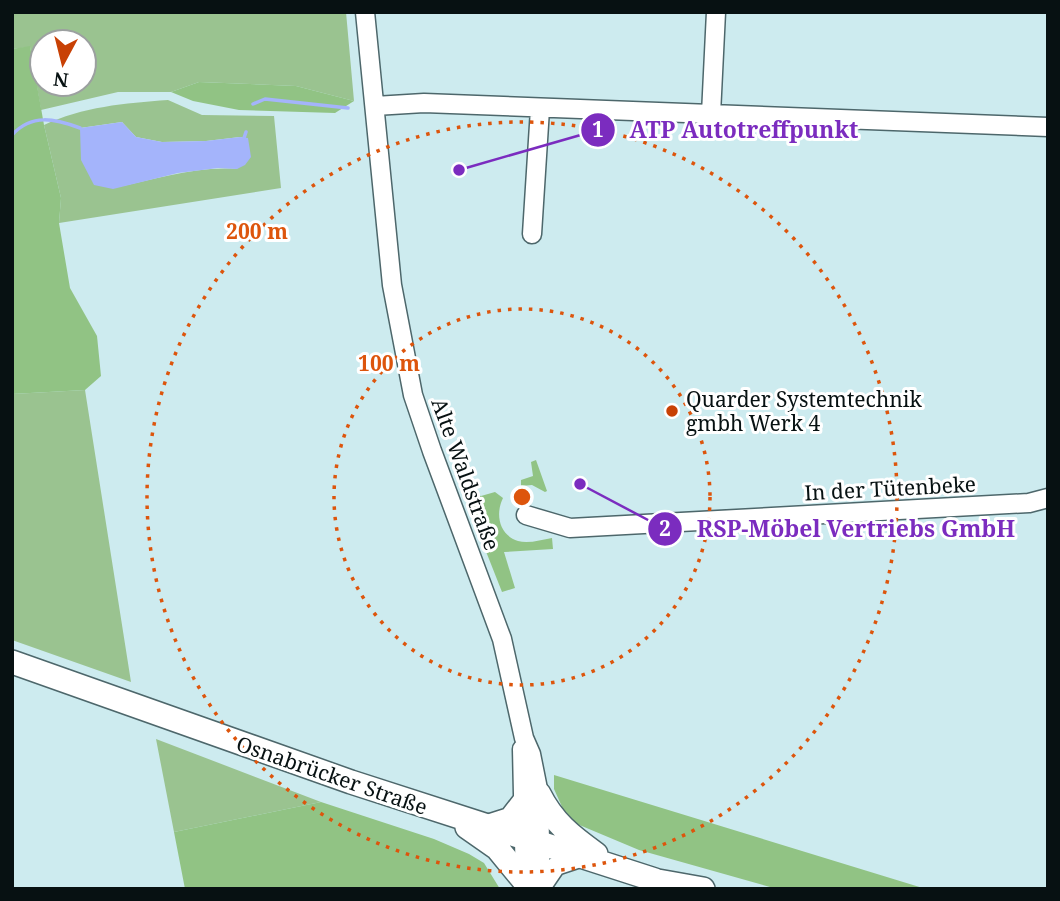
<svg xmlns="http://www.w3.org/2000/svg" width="1060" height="901" viewBox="0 0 1060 901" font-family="'Noto Serif',serif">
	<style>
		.green { fill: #9ac390; fill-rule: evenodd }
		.forest { fill: #91c384 }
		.water { fill: #a4b4fb }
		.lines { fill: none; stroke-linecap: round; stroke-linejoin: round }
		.stream { stroke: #a4b4fb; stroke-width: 3.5 }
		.minor-casing { stroke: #4d676b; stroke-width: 21 }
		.major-casing { stroke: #4d676b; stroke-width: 26 }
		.minor { stroke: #fff; stroke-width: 18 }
		.major { stroke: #fff; stroke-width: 23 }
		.ring { fill: none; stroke: #dd550c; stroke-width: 3.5; stroke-dasharray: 3.5 7 }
		.poi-dot { fill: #c84105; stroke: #fff; stroke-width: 2.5 }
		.labels { text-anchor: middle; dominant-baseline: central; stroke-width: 6; stroke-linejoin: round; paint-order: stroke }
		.poi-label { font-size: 21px; fill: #071112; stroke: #fff; text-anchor: start }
		.street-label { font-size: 21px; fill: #071112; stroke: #fff }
		.centre { fill: #dd550c; stroke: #fff; stroke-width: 3.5 }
		.ring-label { font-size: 21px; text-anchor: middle; font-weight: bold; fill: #dd550c; stroke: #fff; stroke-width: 6; stroke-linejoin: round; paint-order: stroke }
		.leader { fill: none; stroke: #7b2cbf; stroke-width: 2.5 }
		.callout-dot { fill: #7b2cbf; stroke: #fff; stroke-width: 2.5 }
		.mark-label { font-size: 21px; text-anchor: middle; font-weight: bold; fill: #fff }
		.callout-label { font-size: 23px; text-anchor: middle; font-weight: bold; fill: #7b2cbf; stroke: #fff; stroke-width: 6; stroke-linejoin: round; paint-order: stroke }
	</style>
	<rect width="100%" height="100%" fill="#cdebef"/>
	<!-- green -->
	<path class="green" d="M 12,12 L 346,12 L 354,101 L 296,86 L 199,82 L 171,92 L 118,92 L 41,110 L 30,47 L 12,49 ZM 42,42 L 84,42 L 84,84 L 42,84 Z
		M 168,100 L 202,115 L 274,116 L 281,188 L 59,223 L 61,198 L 44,125 C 82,107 125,103 168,100 ZM 122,122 L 136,137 L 162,142 L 206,141 L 240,137 L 248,139 L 237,169 C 194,166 155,180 113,188 L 80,128 Z
		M 85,390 L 131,682 L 12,640 L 12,394 Z
		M 156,739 L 321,802 L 174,832 Z"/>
	<!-- forest -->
	<path class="forest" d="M 30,46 L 44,125 L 61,198 L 59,223 L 70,288 L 97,336 L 101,376 L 85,390 L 12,394 L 12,49 Z
		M 199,82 L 296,86 L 354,101 L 335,113 L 239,110 L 193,101 L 171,92 Z
		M 536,460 L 547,491 L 545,492 L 532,485 L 521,486 L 521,480 L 533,476 L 531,462 Z
		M 472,479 L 477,495 L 481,496 L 495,492 L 503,498 C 495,514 499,535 518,541 C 528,544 541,540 552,538 L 553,549 L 504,552 L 515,588 L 502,592 L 459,483 Z
		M 554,775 L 926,889 L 777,889 L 639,850 L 577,824 L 563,809 L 554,789 Z
		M 321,802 L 434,839 L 469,854 L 484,863 L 500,889 L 185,889 L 174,832 Z"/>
	<!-- water -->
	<path class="water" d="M 122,122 L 136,137 L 162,142 L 206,141 L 240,137 L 248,138 L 251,157 L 245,165 L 237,169 L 218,168 L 178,173 L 113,189 L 94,185 L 81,160 L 80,128 Z"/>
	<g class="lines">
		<!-- stream -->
		<path class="stream" d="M 253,104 L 265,99 L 348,108
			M 12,135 C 32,113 55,119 80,128
			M 244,138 L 246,132"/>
		<!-- minor casing -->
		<g class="minor-casing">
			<path id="minor" d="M 365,12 L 392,285 L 413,395 L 432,451 L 502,639 L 524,738 L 531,754 L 539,794 L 541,889
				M 375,106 L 424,103 L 1048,127
				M 711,114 L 716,12
				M 532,234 L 540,109
				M 526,515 L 570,528 L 1029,503 L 1048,498
				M 522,749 L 525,885
				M 484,825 L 509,817 L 523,799
				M 541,888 L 556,866 L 583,857"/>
		</g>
		<!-- major casing -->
		<g class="major-casing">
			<path id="major" d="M 12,662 L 351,782 L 655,880 L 671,889
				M 539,794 C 553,822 571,836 596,854
				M 467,827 L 497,848 L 525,882
				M 658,881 L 703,889"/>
		</g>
		<!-- minor -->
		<use href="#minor" class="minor"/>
		<!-- major -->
		<use href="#major" class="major"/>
	</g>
	<!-- distance rings -->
	<g class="ring">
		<circle cx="522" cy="497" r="188"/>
		<circle cx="522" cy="497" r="375"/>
	</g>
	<!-- markers -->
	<circle class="poi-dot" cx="672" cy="411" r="7"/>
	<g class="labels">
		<!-- poi labels -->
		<g class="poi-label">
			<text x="686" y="399">Quarder Systemtechnik<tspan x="686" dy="24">gmbh Werk 4</tspan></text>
		</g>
		<!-- street labels -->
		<g class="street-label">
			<text transform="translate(466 474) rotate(70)">Alte Waldstraße</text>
			<text transform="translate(890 488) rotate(-3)">In der Tütenbeke</text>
			<text transform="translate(332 775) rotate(19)">Osnabrücker Straße</text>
		</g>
	</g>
	<circle cx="522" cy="497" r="10" class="centre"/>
	<g class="ring-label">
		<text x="257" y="239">200 m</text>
		<text x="389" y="371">100 m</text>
	</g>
	<!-- callouts -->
	<path class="leader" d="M459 170L598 130M580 484L665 529"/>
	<g class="callout-dot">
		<circle cx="459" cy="170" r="7"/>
		<circle cx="580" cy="484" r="7"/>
		<circle cx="598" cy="130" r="18"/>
		<circle cx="665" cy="529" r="18"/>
	</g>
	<g class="mark-label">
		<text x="598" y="137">1</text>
		<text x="665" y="536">2</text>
	</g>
	<g class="callout-label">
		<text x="744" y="138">ATP Autotreffpunkt</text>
		<text x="856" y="537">RSP-Möbel Vertriebs GmbH</text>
	</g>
	<!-- border -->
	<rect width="1060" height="901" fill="none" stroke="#071112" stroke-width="28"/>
	<!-- north arrow -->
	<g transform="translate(63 63) rotate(187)"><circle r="33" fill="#ffffff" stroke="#9ca0a0" stroke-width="2"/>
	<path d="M0-5L12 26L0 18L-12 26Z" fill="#c84105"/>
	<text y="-10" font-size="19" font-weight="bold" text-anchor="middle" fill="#071112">N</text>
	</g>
</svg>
